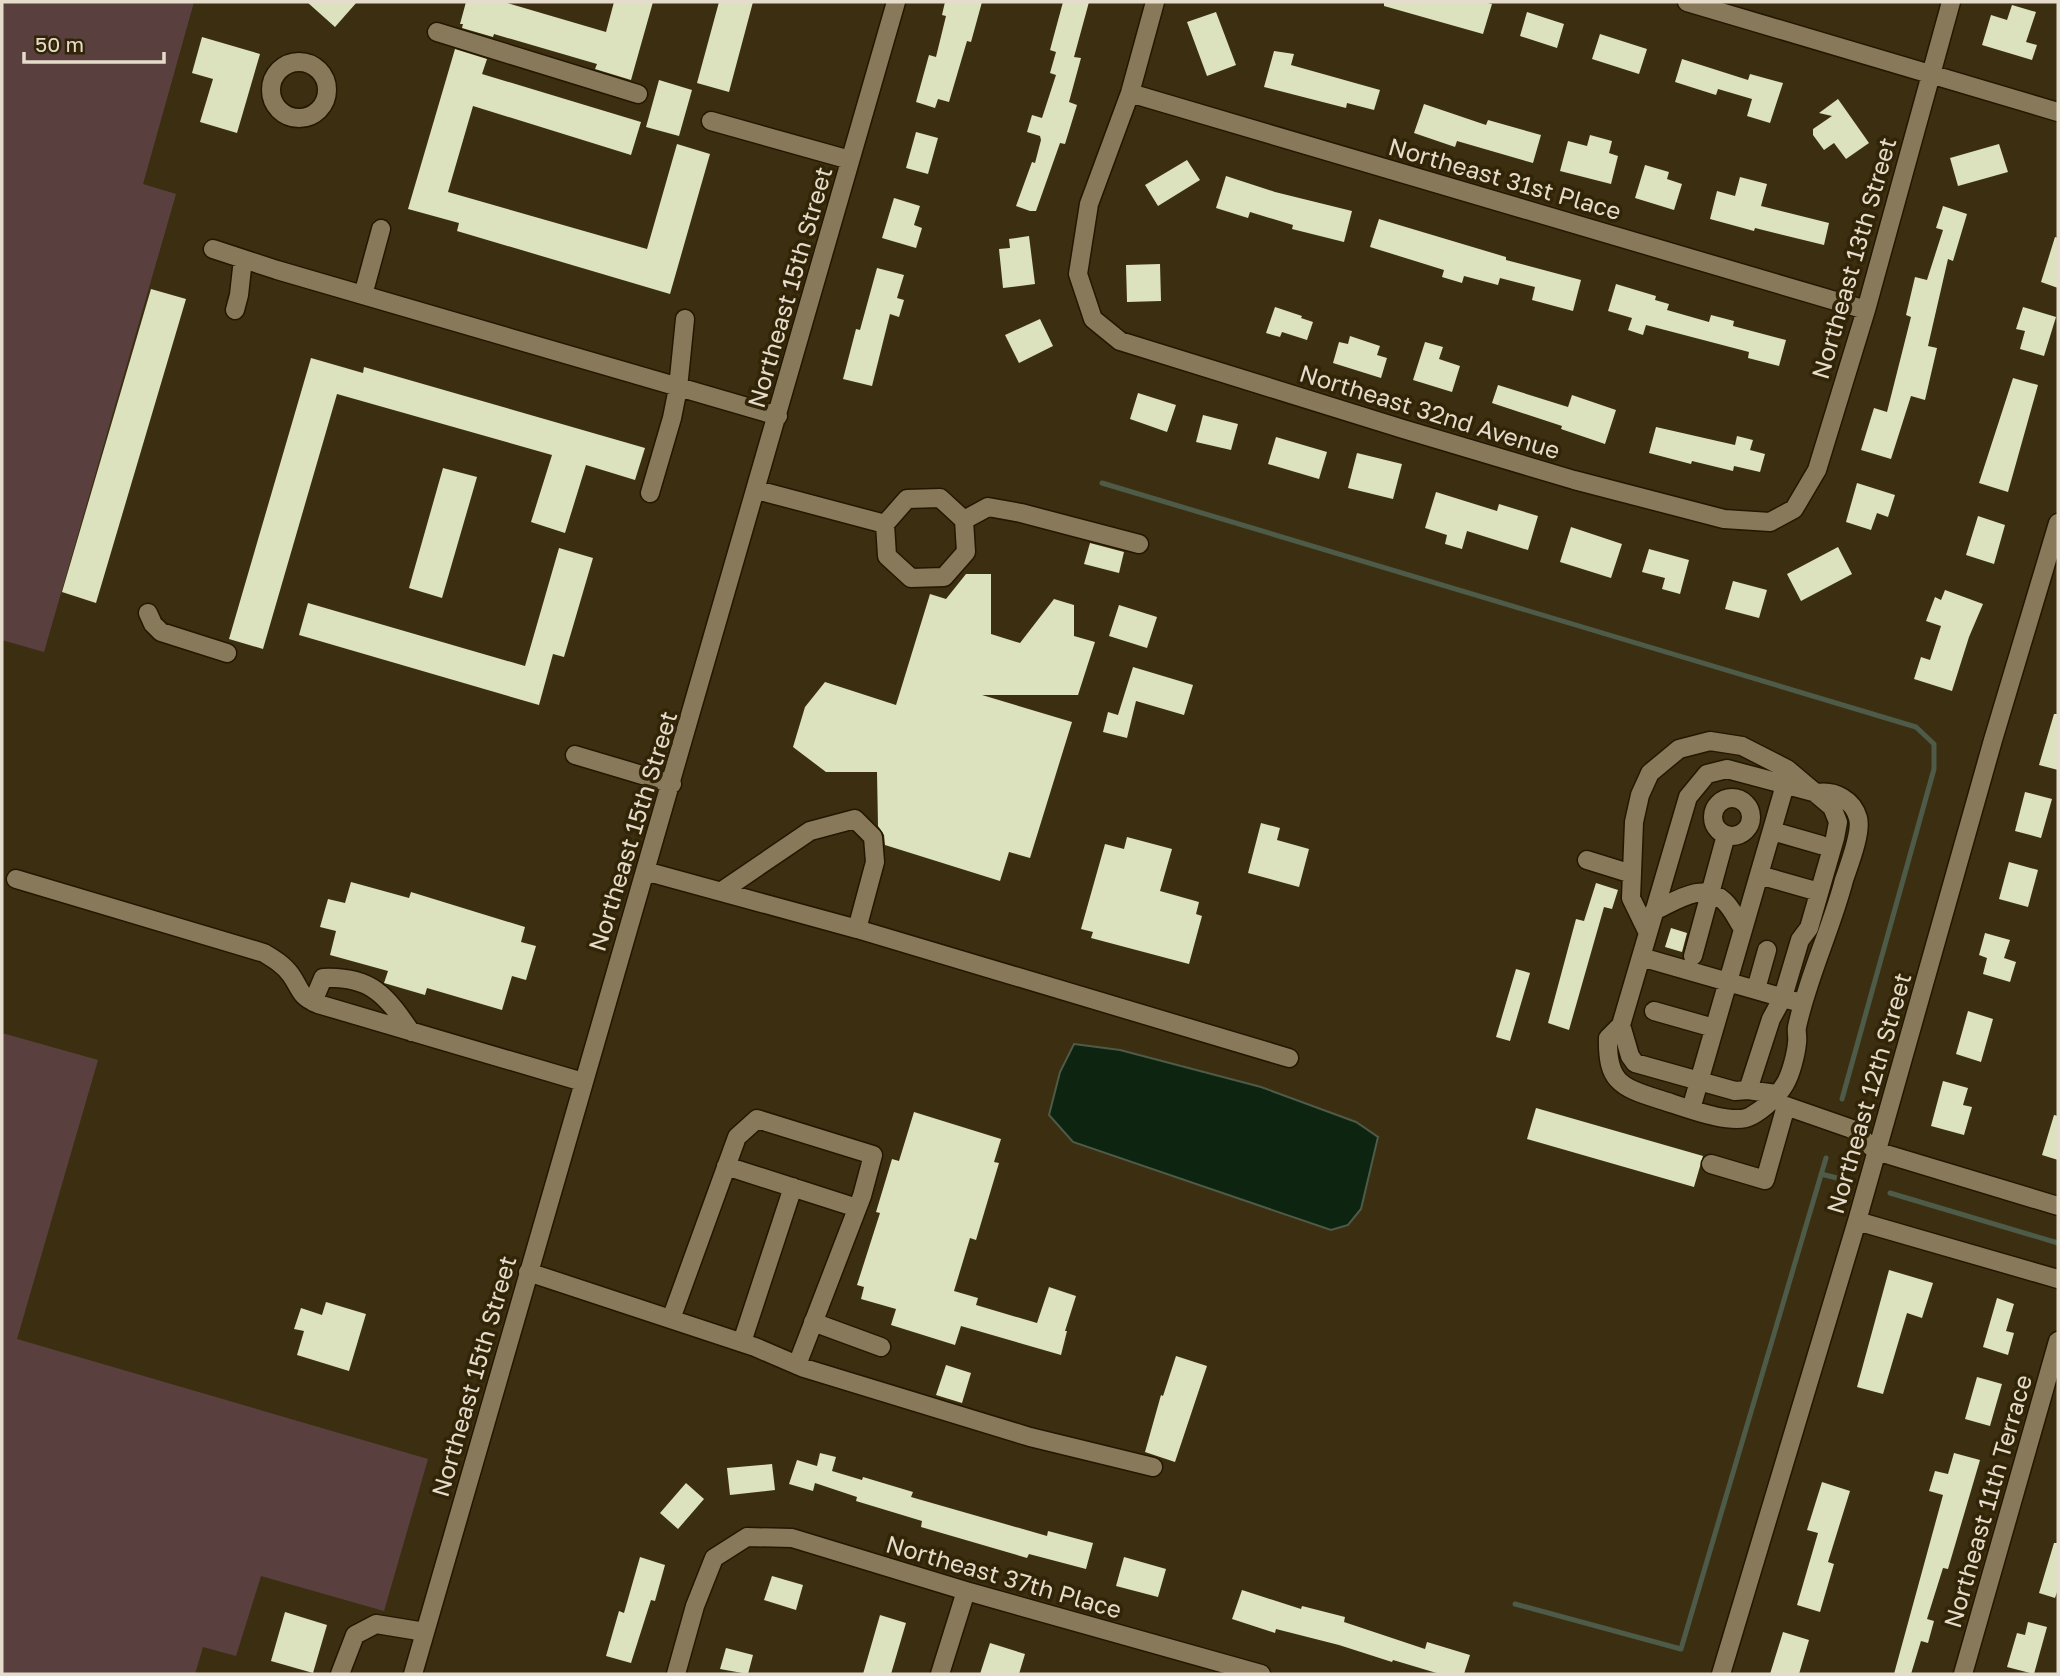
<svg xmlns="http://www.w3.org/2000/svg" width="2060" height="1676" viewBox="0 0 2060 1676" font-family="'Golos Text',sans-serif">
	<style>
		.green { fill: #59403e }
		.water { fill: #0c2410; stroke: #4d5b48; stroke-width: 2 }
		.lines { fill: none; stroke-linecap: round; stroke-linejoin: round }
		.stream { stroke: #4d5b48; stroke-width: 5 }
		.building { fill: #dce2be }
		.minor-casing { stroke: #231700; stroke-width: 21 }
		.minor { stroke: #88795a; stroke-width: 18 }
		.labels { text-anchor: middle; dominant-baseline: central; stroke-width: 7; stroke-linejoin: round; paint-order: stroke }
		.street-label { font-size: 24px; fill: #e5dccc; stroke: #322507 }
	</style>
	<rect width="100%" height="100%" fill="#3c2f11"/>
	<!-- green -->
	<path class="green" d="M 2,2 L 194,2 L 143,184 L 176,194 L 44,652 L 2,640 Z
		M 2,1033 L 98,1060 L 17,1339 L 428,1459 L 384,1611 L 261,1576 L 236,1656 L 203,1647 L 195,1674 L 2,1674 Z"/>
	<!-- water -->
	<path class="water" d="M 1074,1044 L 1120,1050 L 1261,1087 L 1356,1122 L 1378,1137 L 1361,1209 L 1348,1225 L 1331,1230 L 1073,1142 L 1049,1115 L 1060,1072 Z"/>
	<g class="lines">
		<!-- stream -->
		<path class="stream" d="M 1102,483 L 1916,727 L 1934,744 L 1934,769 L 1842,1099
			M 1821,1174 L 1837,1178
			M 1890,1193 L 2058,1243
			M 1515,1604 L 1681,1649 L 1826,1158"/>
	</g>
	<!-- building -->
	<path class="building" d="M 307,2 L 357,2 L 335,27 Z
		M 466,2 L 504,2 L 606,32 L 614,2 L 653,2 L 631,80 L 595,69 L 597,64 L 494,34 L 493,37 L 462,28 L 463,24 L 460,24 Z
		M 719,2 L 753,2 L 729,92 L 697,83 Z
		M 945,2 L 982,2 L 971,42 L 967,41 L 949,102 L 938,99 L 935,108 L 916,102 L 929,55 L 936,57 L 946,16 L 942,15 Z
		M 1063,2 L 1089,2 L 1074,57 L 1081,58 L 1069,102 L 1077,105 L 1065,144 L 1060,143 L 1036,211 L 1030,211 L 1016,206 L 1032,162 L 1035,163 L 1041,140 L 1040,136 L 1027,132 L 1032,115 L 1042,118 L 1056,75 L 1050,73 L 1056,52 L 1050,50 Z
		M 1384,2 L 1484,2 L 1492,4 L 1483,34 L 1384,6 Z
		M 2012,5 L 2036,12 L 2026,42 L 2037,45 L 2032,60 L 1982,45 L 1991,15 L 2007,20 Z
		M 1216,12 L 1236,65 L 1207,76 L 1187,22 Z
		M 1527,12 L 1564,24 L 1557,48 L 1520,36 Z
		M 1600,34 L 1647,49 L 1639,74 L 1592,59 Z
		M 202,37 L 260,54 L 237,133 L 200,122 L 213,79 L 192,73 Z
		M 455,49 L 487,59 L 482,74 L 641,122 L 631,155 L 473,106 L 448,192 L 647,249 L 677,144 L 710,154 L 670,294 L 457,231 L 459,223 L 408,209 Z
		M 1274,51 L 1294,54 L 1291,65 L 1380,90 L 1374,110 L 1347,103 L 1346,108 L 1264,87 Z
		M 1682,59 L 1748,80 L 1750,74 L 1783,83 L 1770,123 L 1747,116 L 1752,99 L 1718,89 L 1716,95 L 1675,82 Z
		M 659,80 L 692,90 L 679,136 L 646,127 Z
		M 1838,99 L 1869,143 L 1846,159 L 1834,143 L 1824,150 L 1813,135 L 1813,129 L 1832,116 L 1819,113 Z
		M 1424,104 L 1486,125 L 1488,120 L 1541,135 L 1533,163 L 1457,141 L 1455,147 L 1414,133 Z
		M 916,132 L 938,138 L 928,174 L 906,168 Z
		M 1590,135 L 1612,141 L 1609,153 L 1618,156 L 1611,184 L 1560,171 L 1568,141 L 1587,146 Z
		M 1999,144 L 2008,172 L 1958,186 L 1950,158 Z
		M 1187,160 L 1200,180 L 1158,206 L 1145,185 Z
		M 1645,165 L 1669,172 L 1667,179 L 1682,184 L 1674,210 L 1635,198 Z
		M 1226,176 L 1275,192 L 1352,211 L 1344,242 L 1292,229 L 1293,225 L 1250,212 L 1248,218 L 1216,208 Z
		M 1740,177 L 1767,184 L 1761,206 L 1829,223 L 1824,245 L 1755,228 L 1754,231 L 1710,219 L 1717,191 L 1735,196 Z
		M 894,198 L 920,206 L 914,225 L 922,228 L 916,248 L 882,238 Z
		M 1943,206 L 1967,214 L 1953,261 L 1948,259 L 1928,346 L 1937,348 L 1925,400 L 1911,396 L 1891,459 L 1861,450 L 1874,408 L 1887,412 L 1911,317 L 1906,315 L 1915,277 L 1927,280 L 1943,230 L 1936,228 Z
		M 1379,219 L 1506,257 L 1506,260 L 1581,280 L 1573,311 L 1532,300 L 1535,287 L 1500,278 L 1498,285 L 1464,276 L 1462,283 L 1442,277 L 1444,270 L 1370,247 Z
		M 1029,236 L 1035,284 L 1003,288 L 999,249 L 1010,248 L 1009,239 Z
		M 2055,237 L 2058,238 L 2058,288 L 2041,282 Z
		M 1160,264 L 1161,301 L 1127,302 L 1126,265 Z
		M 877,268 L 904,275 L 897,298 L 904,300 L 899,317 L 890,314 L 872,386 L 843,379 L 856,329 L 860,330 Z
		M 1616,284 L 1656,296 L 1655,300 L 1669,304 L 1667,310 L 1709,322 L 1711,315 L 1734,321 L 1733,326 L 1786,340 L 1779,366 L 1748,358 L 1749,352 L 1646,325 L 1643,335 L 1628,330 L 1632,318 L 1608,311 Z
		M 151,289 L 186,299 L 96,603 L 62,592 Z
		M 1275,307 L 1302,316 L 1301,318 L 1313,322 L 1307,340 L 1282,332 L 1280,337 L 1266,333 Z
		M 2023,307 L 2056,317 L 2044,356 L 2020,349 L 2025,331 L 2016,329 Z
		M 1040,319 L 1053,346 L 1019,363 L 1005,335 Z
		M 1350,336 L 1380,346 L 1377,355 L 1387,358 L 1381,378 L 1333,363 L 1339,342 L 1348,344 Z
		M 1425,342 L 1443,347 L 1439,359 L 1460,366 L 1452,392 L 1413,380 Z
		M 311,358 L 363,373 L 364,367 L 645,448 L 635,480 L 586,465 L 565,533 L 531,522 L 552,455 L 337,394 L 263,649 L 229,639 Z
		M 2013,378 L 2038,385 L 2008,492 L 1979,483 Z
		M 1498,385 L 1568,407 L 1572,395 L 1616,410 L 1605,444 L 1561,429 L 1562,426 L 1492,403 Z
		M 1138,393 L 1176,405 L 1167,432 L 1130,419 Z
		M 1203,415 L 1238,424 L 1231,450 L 1196,442 Z
		M 1656,427 L 1735,445 L 1737,436 L 1753,440 L 1750,450 L 1765,454 L 1760,472 L 1734,466 L 1733,471 L 1692,461 L 1691,464 L 1649,453 Z
		M 1276,437 L 1327,452 L 1319,479 L 1268,464 Z
		M 1357,453 L 1402,464 L 1393,499 L 1348,488 Z
		M 443,468 L 477,477 L 442,598 L 409,588 Z
		M 1857,483 L 1895,495 L 1888,517 L 1877,513 L 1871,530 L 1846,522 Z
		M 1436,492 L 1497,511 L 1499,504 L 1538,516 L 1528,550 L 1467,531 L 1462,549 L 1445,544 L 1447,535 L 1425,528 Z
		M 1978,516 L 2005,525 L 1994,564 L 1966,555 Z
		M 1571,527 L 1622,544 L 1611,578 L 1560,562 Z
		M 1090,543 L 1124,552 L 1119,573 L 1084,564 Z
		M 1838,547 L 1852,574 L 1801,601 L 1787,574 Z
		M 559,548 L 593,558 L 564,657 L 553,654 L 539,705 L 299,635 L 308,603 L 525,666 Z
		M 1649,549 L 1689,560 L 1680,594 L 1662,589 L 1665,578 L 1642,572 Z
		M 966,574 L 991,574 L 991,634 L 1020,643 L 1054,599 L 1074,605 L 1074,636 L 1095,642 L 1078,695 L 982,695 L 1072,722 L 1030,858 L 1009,852 L 1000,881 L 885,845 L 884,835 L 878,826 L 877,772 L 826,772 L 793,747 L 805,707 L 825,682 L 896,705 L 930,594 L 946,599 Z
		M 1733,581 L 1767,590 L 1759,618 L 1725,609 Z
		M 1945,590 L 1983,604 L 1969,637 L 1952,691 L 1914,679 L 1921,657 L 1930,660 L 1941,626 L 1926,621 L 1935,597 L 1941,600 Z
		M 1119,605 L 1157,617 L 1147,648 L 1109,636 Z
		M 1133,667 L 1193,685 L 1184,715 L 1136,701 L 1127,738 L 1103,732 L 1108,712 L 1118,715 Z
		M 2054,714 L 2058,714 L 2058,770 L 2039,765 Z
		M 2025,792 L 2052,799 L 2041,838 L 2015,831 Z
		M 1261,823 L 1280,828 L 1277,840 L 1309,849 L 1299,887 L 1248,873 Z
		M 1127,837 L 1172,849 L 1160,891 L 1199,902 L 1196,914 L 1202,916 L 1189,964 L 1091,938 L 1093,932 L 1081,929 L 1105,844 L 1124,849 Z
		M 2009,862 L 2038,870 L 2028,907 L 1999,899 Z
		M 351,882 L 409,898 L 411,892 L 525,927 L 521,942 L 536,946 L 526,980 L 512,976 L 502,1010 L 427,988 L 425,995 L 384,983 L 388,971 L 330,955 L 336,931 L 320,927 L 328,899 L 345,903 Z
		M 1596,883 L 1618,890 L 1612,909 L 1604,907 L 1569,1030 L 1548,1023 L 1576,919 L 1584,921 Z
		M 1671,928 L 1687,933 L 1682,952 L 1665,947 Z
		M 1985,933 L 2010,940 L 2004,958 L 2016,962 L 2010,982 L 1983,974 L 1987,958 L 1979,955 Z
		M 1516,969 L 1530,973 L 1510,1041 L 1496,1037 Z
		M 1968,1011 L 1993,1019 L 1981,1062 L 1956,1054 Z
		M 1943,1081 L 1968,1088 L 1963,1105 L 1972,1107 L 1964,1135 L 1931,1126 Z
		M 1536,1108 L 1703,1156 L 1694,1187 L 1527,1139 Z
		M 914,1112 L 1001,1139 L 994,1162 L 999,1163 L 976,1240 L 970,1238 L 954,1291 L 978,1298 L 976,1305 L 1037,1323 L 1049,1287 L 1076,1296 L 1065,1331 L 1067,1331 L 1061,1355 L 961,1326 L 955,1345 L 891,1325 L 896,1309 L 861,1299 L 864,1287 L 857,1285 L 880,1213 L 876,1212 L 892,1159 L 899,1161 Z
		M 2054,1115 L 2058,1116 L 2058,1160 L 2042,1155 Z
		M 1889,1270 L 1933,1283 L 1922,1318 L 1907,1313 L 1883,1394 L 1857,1387 Z
		M 1997,1298 L 2014,1304 L 2006,1331 L 2014,1333 L 2008,1355 L 1983,1347 Z
		M 326,1302 L 366,1314 L 349,1371 L 297,1355 L 304,1331 L 294,1329 L 301,1308 L 322,1315 Z
		M 1176,1356 L 1207,1366 L 1175,1462 L 1145,1452 L 1161,1395 L 1163,1396 Z
		M 946,1365 L 971,1373 L 962,1403 L 936,1395 Z
		M 1977,1377 L 2002,1384 L 1990,1426 L 1965,1419 Z
		M 820,1453 L 836,1457 L 832,1471 L 862,1480 L 863,1477 L 913,1492 L 911,1497 L 1047,1536 L 1048,1531 L 1093,1543 L 1086,1569 L 1029,1554 L 1027,1558 L 921,1527 L 922,1521 L 856,1501 L 857,1497 L 815,1483 L 813,1491 L 789,1484 L 797,1460 L 817,1466 Z
		M 1954,1453 L 1980,1460 L 1948,1569 L 1943,1568 L 1927,1619 L 1934,1621 L 1928,1643 L 1921,1641 L 1911,1674 L 1894,1674 L 1943,1495 L 1929,1491 L 1935,1471 L 1948,1474 Z
		M 772,1464 L 775,1490 L 730,1495 L 727,1468 Z
		M 1822,1482 L 1850,1491 L 1828,1562 L 1834,1564 L 1820,1612 L 1797,1605 L 1818,1533 L 1807,1530 Z
		M 686,1483 L 704,1499 L 678,1529 L 660,1513 Z
		M 2054,1543 L 2058,1543 L 2058,1589 L 2055,1598 L 2039,1593 Z
		M 640,1557 L 665,1565 L 655,1601 L 651,1600 L 631,1663 L 606,1656 L 619,1611 L 624,1613 Z
		M 1124,1557 L 1166,1569 L 1158,1597 L 1116,1586 Z
		M 772,1576 L 803,1585 L 796,1610 L 764,1600 Z
		M 1242,1590 L 1301,1609 L 1302,1606 L 1345,1617 L 1344,1622 L 1425,1649 L 1427,1642 L 1470,1655 L 1464,1674 L 1440,1674 L 1393,1660 L 1392,1662 L 1339,1645 L 1276,1629 L 1275,1633 L 1232,1619 Z
		M 285,1612 L 327,1625 L 313,1673 L 271,1661 Z
		M 880,1615 L 906,1623 L 891,1674 L 863,1674 Z
		M 2028,1622 L 2047,1627 L 2034,1674 L 2007,1667 L 2017,1633 L 2025,1635 Z
		M 1783,1632 L 1809,1640 L 1799,1674 L 1770,1674 Z
		M 990,1643 L 1025,1654 L 1019,1674 L 980,1674 Z
		M 726,1648 L 753,1655 L 748,1674 L 720,1669 Z"/>
	<g class="lines">
		<!-- minor casing -->
		<g class="minor-casing">
			<path id="minor" d="M 1155,2 L 1130,93 L 1089,204 L 1078,274 L 1093,319 L 1120,341 L 1403,429 L 1574,480 L 1724,519 L 1770,522 L 1794,509 L 1817,470 L 1866,310 L 1951,2
				M 1687,2 L 2058,112
				M 437,32 L 638,94
				M271 90a28 28 0 1 1 56 0a28 28 0 1 1-56 0Z
				M 1130,93 L 1866,310
				M 711,121 L 850,160
				M 213,249 L 277,270 L 778,416
				M 363,295 L 381,229
				M 235,310 L 239,295 L 243,259
				M 757,490 L 885,524
				M 650,493 L 672,418 L 678,388 L 685,319
				M 940,498 L 964,520 L 966,552 L 944,577 L 911,578 L 887,556 L 885,524 L 907,499 Z
				M 964,520 L 988,507 L 1021,513 L 1139,544
				M 148,613 L 153,624 L 161,632 L 227,653
				M 575,755 L 672,784
				M 1727,769 L 1817,793 C 1835,790 1853,800 1858,818 C 1862,832 1849,865 1844,880 C 1831,930 1808,976 1797,1027 C 1796,1032 1798,1037 1797,1043 C 1796,1054 1791,1074 1785,1084 C 1778,1096 1764,1109 1751,1116 C 1732,1127 1679,1105 1658,1099 C 1619,1087 1607,1080 1608,1038 L 1621,1025 L 1688,797 L 1707,774 Z
				M1713 817a19 19 0 1 1 38 0a19 19 0 1 1-38 0Z
				M 1772,831 L 1821,845
				M 1587,860 L 1632,874
				M 645,871 L 857,929 L 1289,1058
				M 1759,875 L 1819,892
				M 16,879 L 264,953 C 274,959 284,965 291,975 C 302,991 299,996 318,1004 L 583,1082
				M 722,891 L 810,831 L 855,819 L 873,837 L 875,862 L 857,929
				M 1654,911 C 1676,901 1703,881 1724,901 C 1732,908 1737,920 1743,929
				M 1648,933 L 1631,898 L 1634,822 L 1640,795 L 1650,773 L 1679,749 L 1710,741 L 1742,746 L 1787,769 L 1832,807 L 1838,822 L 1835,838 L 1809,928 L 1800,940 L 1783,997 L 1771,1019 L 1748,1090
				M 1693,956 L 1726,835
				M 1641,957 L 1794,1001
				M 1756,989 L 1767,950
				M 313,1002 L 323,978 C 371,976 386,995 411,1032
				M 1654,1011 L 1714,1028
				M 1621,1025 L 1630,1056 L 1635,1063 L 1735,1091 L 1748,1090 L 1776,1094
				M 1691,1109 L 1785,785
				M 1711,1164 L 1765,1180 L 1786,1106 L 1852,1129 L 1876,1151 L 2058,1206
				M 726,1166 L 857,1208
				M 1857,1221 L 2058,1279
				M 528,1272 L 755,1347 L 804,1368 L 1030,1437 L 1153,1467
				M 671,1319 L 737,1137 L 757,1119 L 873,1155 L 862,1196 L 797,1365
				M 813,1322 L 881,1347
				M 742,1342 L 793,1187
				M 340,1674 L 355,1635 L 376,1624 L 425,1632
				M 413,1674 L 896,2
				M 676,1674 L 695,1606 L 714,1558 L 747,1537 L 792,1538 L 966,1591 L 1261,1674
				M 940,1674 L 966,1591
				M 1721,1674 L 1857,1221 L 1993,740 L 2058,523
				M 1963,1674 L 2058,1341"/>
		</g>
		<!-- minor -->
		<use href="#minor" class="minor"/>
	</g>
	<g class="labels">
		<!-- street labels -->
		<g class="street-label">
			<text transform="translate(1505 178) rotate(16)">Northeast 31st Place</text>
			<text transform="translate(1853 258) rotate(-74)">Northeast 13th Street</text>
			<text transform="translate(789 287) rotate(-74)">Northeast 15th Street</text>
			<text transform="translate(1430 411) rotate(17)">Northeast 32nd Avenue</text>
			<text transform="translate(632 831) rotate(-73)">Northeast 15th Street</text>
			<text transform="translate(1868 1093) rotate(-74)">Northeast 12th Street</text>
			<text transform="translate(473 1376) rotate(-74)">Northeast 15th Street</text>
			<text transform="translate(1987 1501) rotate(-74)">Northeast 11th Terrace</text>
			<text transform="translate(1004 1576) rotate(16)">Northeast 37th Place</text>
		</g>
	</g>
	<!-- border -->
	<rect width="2060" height="1676" fill="none" stroke="#e5dccc" stroke-width="7"/>
	<!-- scale -->
	<path d="M24 52v10h140v-10" fill="none" stroke="#e5dccc" stroke-width="3.5"/>
	<text x="35" y="52" font-size="21" fill="#e5dccc" stroke="#322507" stroke-width="5" paint-order="stroke">50 m</text>
</svg>
